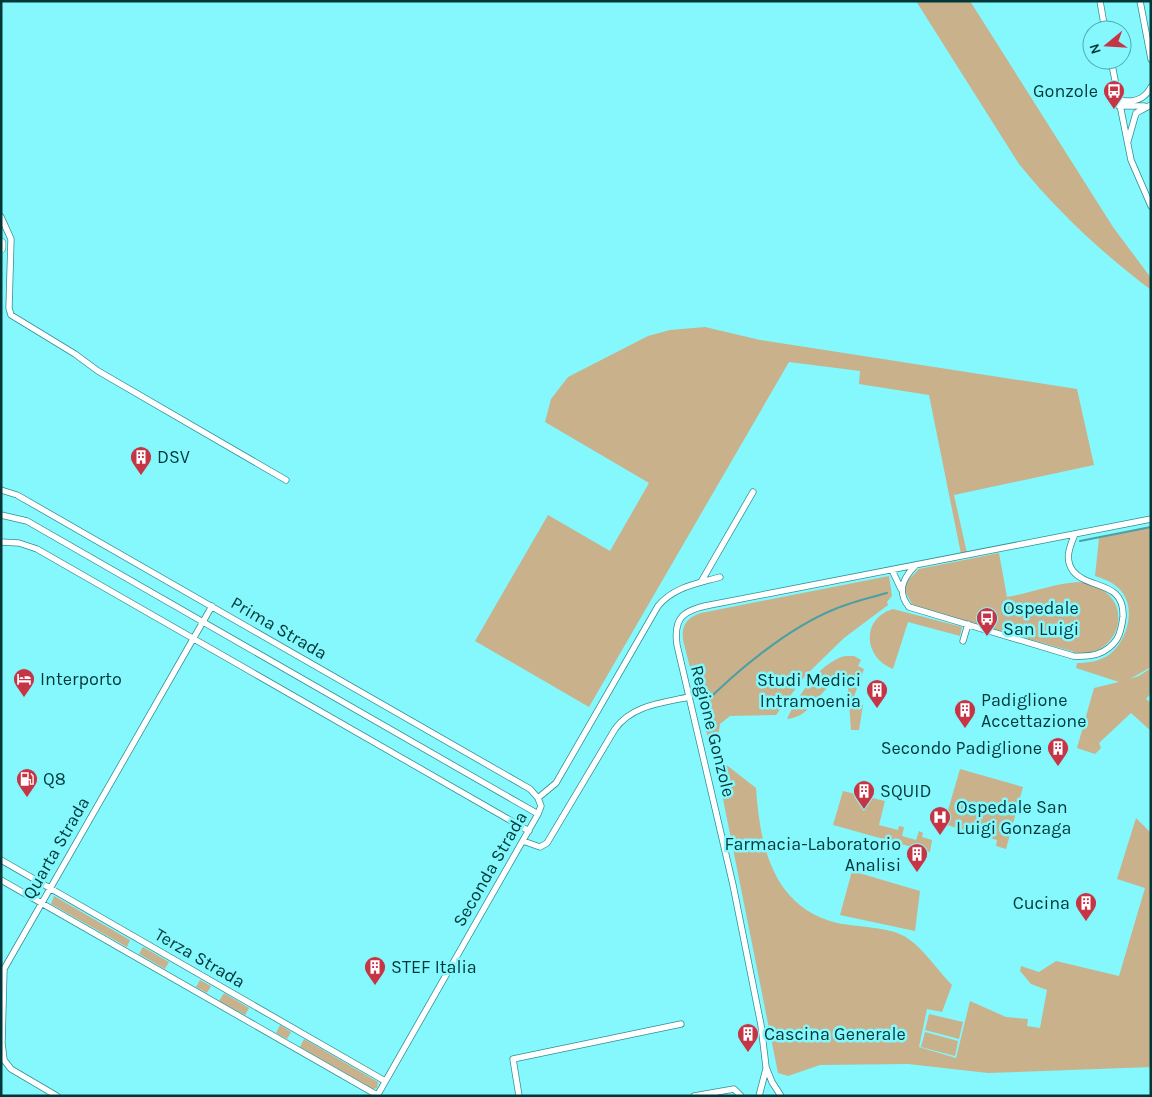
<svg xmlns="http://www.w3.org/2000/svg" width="1152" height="1097" viewBox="0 0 1152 1097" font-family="Karla,sans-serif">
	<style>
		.green { fill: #c9b18b }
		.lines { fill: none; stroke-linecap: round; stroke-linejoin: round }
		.stream { stroke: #4c9fa3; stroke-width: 2 }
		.minor-casing { stroke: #328e92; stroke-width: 7 }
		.highway-casing { stroke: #328e92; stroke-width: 10 }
		.minor { stroke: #fff; stroke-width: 5.5 }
		.highway { stroke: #fff; stroke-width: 9 }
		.labels { text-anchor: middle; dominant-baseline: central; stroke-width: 5; stroke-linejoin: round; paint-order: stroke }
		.poi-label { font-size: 18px; fill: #00383a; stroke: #84f8fd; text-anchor: start }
		.street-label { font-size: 18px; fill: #00383a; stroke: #84f8fd }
	</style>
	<rect width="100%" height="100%" fill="#84f8fd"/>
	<!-- green -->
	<path class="green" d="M 916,1 L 970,1 L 1113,227 L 1151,278 L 1151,290 C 1102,253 1057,211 1019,164 Z
		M 705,327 L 760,340 L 1077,389 L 1094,465 L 954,495 L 967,553 L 961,554 L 929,395 L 859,384 L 860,371 L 789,362 L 589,707 L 475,641 L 548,515 L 610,551 L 649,483 L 545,422 L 551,399 L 568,377 L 648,336 L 670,330 Z
		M 1151,526 L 1151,667 L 1130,679 L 1139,676 L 1151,668 L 1151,693 L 1146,699 L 1151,703 L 1151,731 L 1131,713 L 1099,743 L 1101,748 L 1095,754 L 1077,748 L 1094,688 L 1119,682 L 1076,668 L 1077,663 C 1088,663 1101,661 1110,654 C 1129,638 1138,603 1116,586 C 1110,581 1102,578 1095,576 L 1099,538 Z
		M 999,553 L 1007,597 C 1031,593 1056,583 1079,582 C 1083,582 1089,585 1094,586 C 1136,601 1119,657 1078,653 L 919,608 L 912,604 L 905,591 L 906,582 L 919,569 Z
		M 889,576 L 892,596 L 887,602 L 888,605 L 844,638 L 805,676 L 776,715 L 730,716 L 720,724 L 715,756 L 756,788 C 760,845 772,907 837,923 C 857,927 888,927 904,936 C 923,947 937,970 952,985 L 942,1012 L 927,1009 L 919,1047 L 956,1058 L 970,1001 L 1006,1017 L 1028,1019 L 1027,1026 L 1040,1028 L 1047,990 L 1031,984 L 1020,971 L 1021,966 L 1039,972 L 1056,961 L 1119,976 L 1145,888 L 1117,879 L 1136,818 L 1151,833 L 1151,1067 L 988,1073 L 908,1064 L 820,1065 L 788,1076 L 778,1073 L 721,789 L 684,644 C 680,628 685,618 701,613 Z
		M 893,609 L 962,627 L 960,636 L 908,622 L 893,669 C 864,658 860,619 893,609 Z
		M 845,656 L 854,656 L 861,660 L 858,666 L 864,669 L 852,702 L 863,705 L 859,730 L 851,730 L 847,676 C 819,683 815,717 787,719 C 798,696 819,663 845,656 Z
		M 960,769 L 1023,787 L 1006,849 L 996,846 L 997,840 L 944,824 Z
		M 843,791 L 885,801 L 879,825 L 898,830 L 899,826 L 904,827 L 902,836 L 916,840 L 919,831 L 923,833 L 922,837 L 932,840 L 930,852 L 833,825 Z
		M 852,871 L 920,891 L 915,931 L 840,915 Z
		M 54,896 L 130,940 L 127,947 L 51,904 Z
		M 143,947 L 169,962 L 165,969 L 139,954 Z
		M 200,980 L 211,986 L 207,993 L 196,987 Z
		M 224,993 L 249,1008 L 245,1015 L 219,1001 Z
		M 929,1014 L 963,1022 L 959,1039 L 925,1030 Z
		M 280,1025 L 291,1032 L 287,1039 L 276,1033 Z
		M 925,1032 L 958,1041 L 955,1056 L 921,1047 Z
		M 304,1039 L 378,1082 L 377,1088 L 373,1089 L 300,1047 Z"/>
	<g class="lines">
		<!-- stream -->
		<path class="stream" d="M 1080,541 L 1151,527
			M 701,707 C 736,671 788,628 835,609 C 851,602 869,598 887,593"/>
		<!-- minor casing -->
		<g class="minor-casing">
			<path id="minor" d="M 1100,1 L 1105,30
				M 1140,1 L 1151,59
				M 1111,60 L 1131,160 L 1151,206
				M 1118,100 C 1132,103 1144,101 1151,87
				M 1119,106 L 1144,106
				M 1128,141 L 1136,113 L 1151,105
				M 1,217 L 11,239 L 9,308 L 11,315 L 75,354 L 98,371 L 286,480
				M 1,490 L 17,495 L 530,789 L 538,798
				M 1,515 L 27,521 L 538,814
				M 1,542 L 19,543 L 37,549 L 529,831
				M 915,566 C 902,579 897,592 909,607 L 1073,656 C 1091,657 1106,655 1117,639 C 1121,632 1122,625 1123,617 C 1125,580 1088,590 1073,571 C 1064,559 1070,546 1075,534
				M 892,570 L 901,589
				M 701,582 L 753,492
				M 963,641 L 968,624
				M 523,841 L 540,847 L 547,843 L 615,729 C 632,705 662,703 689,697
				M 1,860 L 385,1081
				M 1,880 L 377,1095
				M 57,1096 L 11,1069 L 4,1060 L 2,1043 L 4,969 L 212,606
				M 377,1096 L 538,814 L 541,806 L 538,798 L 556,783 L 658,606 C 674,587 696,584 720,577
				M 519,1096 L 513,1059 L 681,1024
				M 694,1096 L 734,1089 L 741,1096
				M 759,1096 L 766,1069
				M 781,1096 L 772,1082 L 766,1067 L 761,1025 L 733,885 L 677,645 C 673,617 684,610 710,605 L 1151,519"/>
		</g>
		<!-- highway casing -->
		<g class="highway-casing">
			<path id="highway" d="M 1,243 L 1,248"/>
		</g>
		<!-- minor -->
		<use href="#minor" class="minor"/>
		<!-- highway -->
		<use href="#highway" class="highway"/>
	</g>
	<!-- icons -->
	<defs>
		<g id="bus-pin" transform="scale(1.125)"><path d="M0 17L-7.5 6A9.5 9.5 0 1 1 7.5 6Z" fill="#c63545" stroke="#84f8fd"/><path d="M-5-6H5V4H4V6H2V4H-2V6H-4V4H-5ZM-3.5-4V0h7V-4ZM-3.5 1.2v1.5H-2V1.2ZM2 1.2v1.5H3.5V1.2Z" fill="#fff"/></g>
		<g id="building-pin" transform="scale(1.125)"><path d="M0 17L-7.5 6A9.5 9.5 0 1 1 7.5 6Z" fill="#c63545" stroke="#84f8fd"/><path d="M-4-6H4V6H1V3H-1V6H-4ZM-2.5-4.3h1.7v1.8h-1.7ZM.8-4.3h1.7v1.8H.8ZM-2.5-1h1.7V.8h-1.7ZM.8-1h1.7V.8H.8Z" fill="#fff"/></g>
		<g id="hotel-pin" transform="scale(1.125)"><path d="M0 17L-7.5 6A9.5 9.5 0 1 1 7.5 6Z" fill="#c63545" stroke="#84f8fd"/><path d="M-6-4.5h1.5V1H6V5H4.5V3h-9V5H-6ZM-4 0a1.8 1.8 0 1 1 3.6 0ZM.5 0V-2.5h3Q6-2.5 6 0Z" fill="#fff"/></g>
		<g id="fuel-pin" transform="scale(1.125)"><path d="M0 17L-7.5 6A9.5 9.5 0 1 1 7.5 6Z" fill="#c63545" stroke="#84f8fd"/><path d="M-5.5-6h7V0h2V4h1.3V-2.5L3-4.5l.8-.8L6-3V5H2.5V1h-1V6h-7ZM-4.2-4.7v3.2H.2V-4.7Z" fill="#fff"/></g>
		<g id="hospital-pin" transform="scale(1.125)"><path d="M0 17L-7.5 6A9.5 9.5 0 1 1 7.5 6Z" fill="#c63545" stroke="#84f8fd"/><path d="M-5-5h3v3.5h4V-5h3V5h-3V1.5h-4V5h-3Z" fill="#fff"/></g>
	</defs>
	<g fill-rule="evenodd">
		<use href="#bus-pin" x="1114" y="91"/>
		<use href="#building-pin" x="141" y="457"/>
		<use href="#bus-pin" x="987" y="618"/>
		<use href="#hotel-pin" x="24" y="679"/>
		<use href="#building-pin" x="877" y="690"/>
		<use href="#building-pin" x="965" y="710"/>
		<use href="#building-pin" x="1058" y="748"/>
		<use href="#fuel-pin" x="27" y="779"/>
		<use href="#building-pin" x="864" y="791"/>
		<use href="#hospital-pin" x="940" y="817"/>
		<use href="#building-pin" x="917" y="854"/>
		<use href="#building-pin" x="1086" y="903"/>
		<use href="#building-pin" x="375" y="967"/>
		<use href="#building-pin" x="748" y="1034"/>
	</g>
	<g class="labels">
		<!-- poi labels -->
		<g class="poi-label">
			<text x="1098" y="91" text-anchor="end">Gonzole</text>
			<text x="157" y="457">DSV</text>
			<text x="1003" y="608">Ospedale<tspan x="1003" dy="21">San Luigi</tspan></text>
			<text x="40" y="679">Interporto</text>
			<text x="861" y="680" text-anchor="end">Studi Medici<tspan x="861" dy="21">Intramoenia</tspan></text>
			<text x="981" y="700">Padiglione<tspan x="981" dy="21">Accettazione</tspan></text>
			<text x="1042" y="748" text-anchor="end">Secondo Padiglione</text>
			<text x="43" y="779">Q8</text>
			<text x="880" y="791">SQUID</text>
			<text x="956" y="807">Ospedale San<tspan x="956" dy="21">Luigi Gonzaga</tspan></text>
			<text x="901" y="844" text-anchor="end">Farmacia-Laboratorio<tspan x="901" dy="21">Analisi</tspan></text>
			<text x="1070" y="903" text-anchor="end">Cucina</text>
			<text x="391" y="967">STEF Italia</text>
			<text x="764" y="1034">Cascina Generale</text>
		</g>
		<!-- street labels -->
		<g class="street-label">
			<text transform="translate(279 628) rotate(30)">Prima Strada</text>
			<text transform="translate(713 731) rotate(76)">Regione Gonzole</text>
			<text transform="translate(56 848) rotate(-60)">Quarta Strada</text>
			<text transform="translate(490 869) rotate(-60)">Seconda Strada</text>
			<text transform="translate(200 958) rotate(30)">Terza Strada</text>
		</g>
	</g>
	<!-- border -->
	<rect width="1152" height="1097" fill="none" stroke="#00383a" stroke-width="5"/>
	<!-- north arrow -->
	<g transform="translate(1107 45) rotate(252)"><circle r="24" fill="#84f8fd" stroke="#4fabaf"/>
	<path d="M0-4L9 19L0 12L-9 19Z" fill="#c63545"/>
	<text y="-8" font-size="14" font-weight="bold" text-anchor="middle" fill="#00383a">N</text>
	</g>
</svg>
